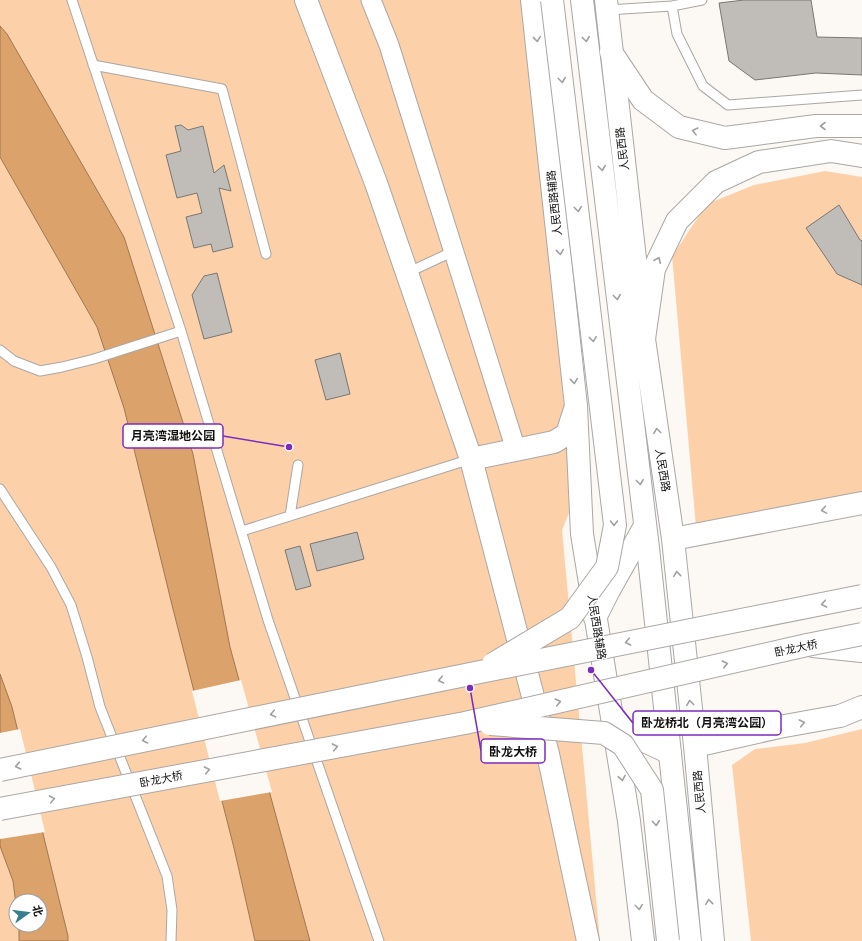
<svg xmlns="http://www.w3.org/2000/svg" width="862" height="941" viewBox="0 0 862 941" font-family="Helvetica,'Noto Sans SC',sans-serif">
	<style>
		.green { fill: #fcd1a9; fill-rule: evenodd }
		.water { fill: #dba26c; stroke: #9f7751 }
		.pier { fill: #fcf9f5 }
		.building { fill: #c0bdb9; stroke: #797673 }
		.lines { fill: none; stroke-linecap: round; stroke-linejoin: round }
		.service-casing { stroke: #aaa7a4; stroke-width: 11 }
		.minor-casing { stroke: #aaa7a4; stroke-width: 21 }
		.tertiary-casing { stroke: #aaa7a4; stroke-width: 24 }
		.primary-casing { stroke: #aaa7a4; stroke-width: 24 }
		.trunk-casing { stroke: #aaa7a4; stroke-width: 24 }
		.service { stroke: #fff; stroke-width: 9 }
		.minor { stroke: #fff; stroke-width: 19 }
		.tertiary { stroke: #fff; stroke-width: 22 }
		.primary { stroke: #fff; stroke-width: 22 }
		.trunk { stroke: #fff; stroke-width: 22 }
		.trunk-bridge-casing { stroke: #aaa7a4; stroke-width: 24; stroke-linecap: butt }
		.trunk-bridge { stroke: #fff; stroke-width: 22 }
		.oneway { stroke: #a1a0a0 }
		.labels { text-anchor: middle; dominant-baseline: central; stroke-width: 3; stroke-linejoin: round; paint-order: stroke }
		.street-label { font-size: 11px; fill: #141211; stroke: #fff }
		.leader { fill: none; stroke: #7b2cbf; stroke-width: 1.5 }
		.callout-dot { fill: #7b2cbf; stroke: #fff; stroke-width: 1.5 }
		.callout { fill: #fff; stroke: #7b2cbf; stroke-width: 1.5 }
		.callout-label { font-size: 12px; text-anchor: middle; font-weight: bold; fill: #141211 }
	</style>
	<rect width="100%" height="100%" fill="#fcf9f5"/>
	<!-- green -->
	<path class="green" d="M 0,0 L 532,0 L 580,487 L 562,530 L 600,941 L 0,941 ZM 16,901 L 40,901 L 40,925 L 16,925 Z
		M 825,171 L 862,177 L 862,493 L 696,527 L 672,256 L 707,204 L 754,185 Z
		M 862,729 L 862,941 L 751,941 L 732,765 L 755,749 L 805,743 Z"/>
	<!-- water -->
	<path class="water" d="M 0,26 L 7,34 L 124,237 L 193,454 L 230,647 L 310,941 L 255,941 L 234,848 L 173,609 L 124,408 L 97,327 L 0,157 Z
		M 0,674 L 12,707 L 68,936 L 68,941 L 19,941 L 19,925 L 40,925 L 40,901 L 16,901 L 16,905 L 13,881 L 0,846 Z"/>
	<!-- pier -->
	<path class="pier" d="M 241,680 L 272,792 L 220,801 L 192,691 Z
		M 20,729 L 45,832 L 0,839 L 0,733 Z"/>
	<!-- building -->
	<path class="building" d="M 744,0 L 811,0 L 817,37 L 862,38 L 862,75 L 816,73 L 755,80 L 729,61 L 719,3 Z
		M 181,125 L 188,130 L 203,126 L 214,173 L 224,165 L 231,191 L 219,188 L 233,247 L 213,252 L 211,244 L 194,248 L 186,217 L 202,213 L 197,193 L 177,198 L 166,155 L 181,151 L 175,126 Z
		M 839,205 L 860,240 L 862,241 L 862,285 L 837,274 L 806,228 Z
		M 217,273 L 232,332 L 204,339 L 192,295 L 204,276 Z
		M 340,353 L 350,394 L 326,400 L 315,360 Z
		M 357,532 L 364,559 L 317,571 L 310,544 Z
		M 300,546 L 311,586 L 296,590 L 285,550 Z"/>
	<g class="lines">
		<!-- service casing -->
		<g class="service-casing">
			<path id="service" d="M 72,0 L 181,331 L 268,620 L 379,941
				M 672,6 L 702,0
				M 607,10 L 672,6 L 677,34 L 703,86 L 728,105 L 862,95
				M 93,65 L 222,89 L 266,254
				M 407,273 L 454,251
				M 0,350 L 14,361 L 40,371 L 62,367 L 94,359 L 181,331
				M 0,489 L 51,567 L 71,605 L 87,657 L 100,707 L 167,876 L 172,910 L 171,941
				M 290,516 L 298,465
				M 242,531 L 471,459"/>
		</g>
		<!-- minor casing -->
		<g class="minor-casing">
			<path id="minor" d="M 371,0 L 389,45 L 516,450"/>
		</g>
		<!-- tertiary casing -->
		<g class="tertiary-casing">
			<path id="tertiary" d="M 306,0 L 376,183 L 471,459 L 548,754 L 588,941
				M 576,406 L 582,534 L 629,821 L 643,941
				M 471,459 L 554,442 L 567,434 L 576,406 L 532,0
				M 595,618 L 609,590 L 645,526
				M 612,716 L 625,732 L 670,753"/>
		</g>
		<!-- primary casing -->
		<g class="primary-casing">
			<path id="primary" d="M 582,0 L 648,548 L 690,941
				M 606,0 L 644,339 L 673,539 L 695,746 L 713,941
				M 673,539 L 862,503
				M 695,746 L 779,727 L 840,716 L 862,707"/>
		</g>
		<!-- trunk casing -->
		<g class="trunk-casing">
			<path id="trunk" d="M 611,52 L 643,100 L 679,127 L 725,138 L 816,126 L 862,126
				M 644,339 L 654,269 L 677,221 L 716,182 L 759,162 L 831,151 L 862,156
				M 813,646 L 862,651"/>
		</g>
		<!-- service -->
		<use href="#service" class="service"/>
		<!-- minor -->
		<use href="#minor" class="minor"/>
		<!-- tertiary -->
		<use href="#tertiary" class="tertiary"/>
		<!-- primary -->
		<use href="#primary" class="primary"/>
		<!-- trunk -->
		<use href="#trunk" class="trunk"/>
		<!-- trunk-bridge casing -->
		<g class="trunk-bridge-casing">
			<path id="trunk-bridge" d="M 493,664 L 570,618 L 607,567 L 615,525 L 552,0
				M 490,724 L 604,733 L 623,745 L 652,790 L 668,941
				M 0,770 L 480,672 L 862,596
				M 0,809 L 465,723 L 807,645 L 862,634"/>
		</g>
		<!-- trunk-bridge -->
		<use href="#trunk-bridge" class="trunk-bridge"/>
	</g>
	<!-- one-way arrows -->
	<defs><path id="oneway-chevron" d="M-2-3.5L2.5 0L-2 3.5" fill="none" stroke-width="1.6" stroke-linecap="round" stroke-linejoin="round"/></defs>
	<g class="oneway">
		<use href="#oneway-chevron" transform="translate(537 39) rotate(84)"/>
		<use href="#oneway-chevron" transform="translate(586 39) rotate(83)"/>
		<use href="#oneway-chevron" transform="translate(562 80) rotate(83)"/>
		<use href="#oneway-chevron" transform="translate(823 126) rotate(-180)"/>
		<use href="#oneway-chevron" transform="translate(695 131) rotate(-166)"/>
		<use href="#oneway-chevron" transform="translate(602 168) rotate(83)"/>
		<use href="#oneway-chevron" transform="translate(578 209) rotate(83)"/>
		<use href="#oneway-chevron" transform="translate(560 252) rotate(84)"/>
		<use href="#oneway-chevron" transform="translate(658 260) rotate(-65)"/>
		<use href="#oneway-chevron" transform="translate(617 297) rotate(83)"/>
		<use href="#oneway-chevron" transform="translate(593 339) rotate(83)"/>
		<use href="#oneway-chevron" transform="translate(574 381) rotate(84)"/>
		<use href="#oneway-chevron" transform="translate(657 431) rotate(-98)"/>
		<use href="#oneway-chevron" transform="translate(640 482) rotate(83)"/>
		<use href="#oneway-chevron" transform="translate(824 510) rotate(170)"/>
		<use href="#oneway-chevron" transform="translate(614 523) rotate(90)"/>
		<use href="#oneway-chevron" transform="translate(677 574) rotate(-96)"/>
		<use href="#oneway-chevron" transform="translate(824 604) rotate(169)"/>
		<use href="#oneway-chevron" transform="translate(628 642) rotate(169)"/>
		<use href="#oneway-chevron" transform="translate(725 664) rotate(-13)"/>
		<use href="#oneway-chevron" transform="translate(441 680) rotate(168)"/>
		<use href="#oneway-chevron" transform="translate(558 702) rotate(-13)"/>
		<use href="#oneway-chevron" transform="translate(690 703) rotate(-97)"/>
		<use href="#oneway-chevron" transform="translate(273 714) rotate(168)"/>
		<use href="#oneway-chevron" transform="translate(802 723) rotate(-11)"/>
		<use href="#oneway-chevron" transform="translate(145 740) rotate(168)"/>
		<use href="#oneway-chevron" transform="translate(335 747) rotate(-11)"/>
		<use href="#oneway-chevron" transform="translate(18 766) rotate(168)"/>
		<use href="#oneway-chevron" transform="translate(207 770) rotate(-11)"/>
		<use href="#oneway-chevron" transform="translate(622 778) rotate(81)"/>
		<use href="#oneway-chevron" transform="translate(52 799) rotate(-11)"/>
		<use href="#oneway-chevron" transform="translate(656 823) rotate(85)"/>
		<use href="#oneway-chevron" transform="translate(709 902) rotate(-96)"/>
		<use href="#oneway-chevron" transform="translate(639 907) rotate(83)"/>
	</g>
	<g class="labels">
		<!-- street labels -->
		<g class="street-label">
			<text transform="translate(622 149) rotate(-97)">人民西路</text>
			<text transform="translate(554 203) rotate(-96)">人民西路辅路</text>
			<text transform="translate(663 470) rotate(81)">人民西路</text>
			<text transform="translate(597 627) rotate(81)">人民西路辅路</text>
			<text transform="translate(796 648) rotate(-12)">卧龙大桥</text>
			<text transform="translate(161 779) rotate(-11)">卧龙大桥</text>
			<text transform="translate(699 792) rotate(-95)">人民西路</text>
		</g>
	</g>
	<!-- callouts -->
	<path class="leader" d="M289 447L223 436M591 670L633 723M470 688L481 751"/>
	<g class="callout-dot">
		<circle cx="289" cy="447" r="4"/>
		<circle cx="591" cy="670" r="4"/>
		<circle cx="470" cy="688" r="4"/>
	</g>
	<g class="callout">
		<rect x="123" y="424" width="100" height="24" rx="4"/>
		<rect x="633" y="711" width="148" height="24" rx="4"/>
		<rect x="481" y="739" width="64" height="24" rx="4"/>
	</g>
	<g class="callout-label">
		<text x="173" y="440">月亮湾湿地公园</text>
		<text x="707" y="727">卧龙桥北（月亮湾公园）</text>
		<text x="513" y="756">卧龙大桥</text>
	</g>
	<!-- north arrow -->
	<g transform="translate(28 913) rotate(76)"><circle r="19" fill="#ffffff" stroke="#a1a0a0"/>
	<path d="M0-3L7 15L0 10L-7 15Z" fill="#397e8c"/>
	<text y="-6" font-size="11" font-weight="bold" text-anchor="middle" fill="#141211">北</text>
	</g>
</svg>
